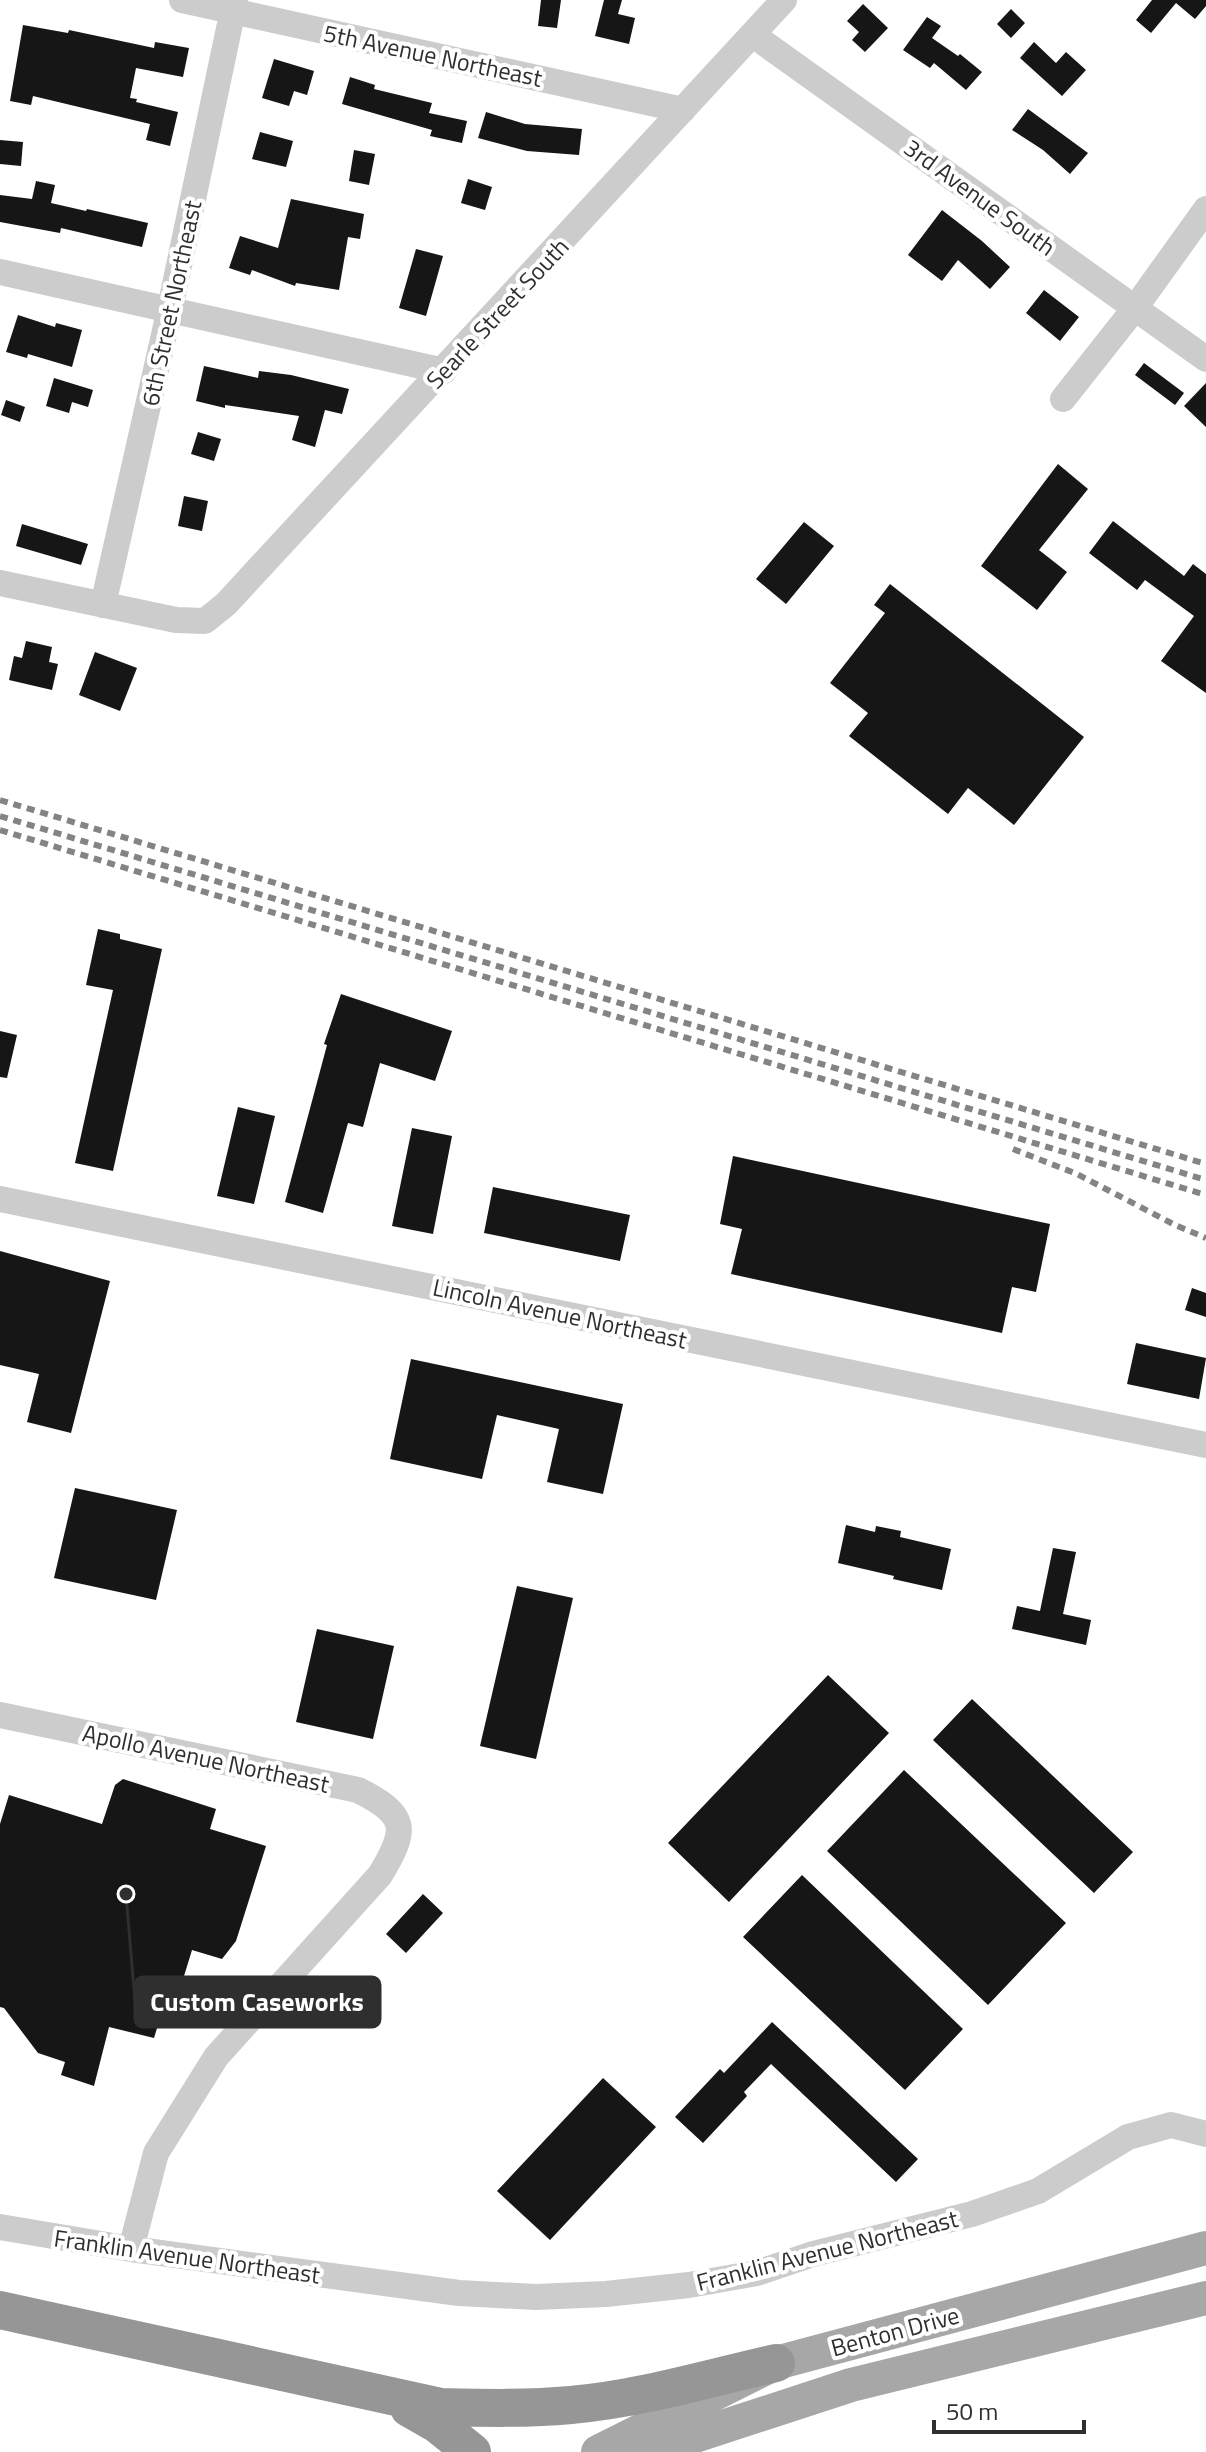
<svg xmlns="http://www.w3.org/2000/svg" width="1206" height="2452" viewBox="0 0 1206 2452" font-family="'Titillium Web',sans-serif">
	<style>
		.building { fill: #161616 }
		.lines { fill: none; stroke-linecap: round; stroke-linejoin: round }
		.minor { stroke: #ccc; stroke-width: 26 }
		.major { stroke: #a7a7a7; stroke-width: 34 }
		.highway { stroke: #969696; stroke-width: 38 }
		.rail { stroke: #848484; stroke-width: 6; stroke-dasharray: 8 6; stroke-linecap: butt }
		.labels { text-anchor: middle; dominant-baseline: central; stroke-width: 8; stroke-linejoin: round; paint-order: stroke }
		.street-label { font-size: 24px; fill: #2f2f2f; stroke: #fff }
		.leader { fill: none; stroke: #2f2f2f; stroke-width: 3 }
		.callout-dot { fill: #2f2f2f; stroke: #fff; stroke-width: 3 }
		.callout { fill: #2f2f2f; stroke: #2f2f2f; stroke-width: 3 }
		.callout-label { font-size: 26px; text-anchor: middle; font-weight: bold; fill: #fff }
	</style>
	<rect width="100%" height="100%" fill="#fff"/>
	<!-- building -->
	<path class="building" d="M 541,0 L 561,0 L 557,28 L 538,26 Z
		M 604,0 L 622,0 L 618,14 L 635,18 L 629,44 L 595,36 Z
		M 1152,0 L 1206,0 L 1206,6 L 1195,19 L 1176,3 L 1151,33 L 1136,20 Z
		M 863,4 L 888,28 L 865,52 L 852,40 L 859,32 L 847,21 Z
		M 1011,9 L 1025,23 L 1011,38 L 997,24 Z
		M 927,17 L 941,26 L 932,38 L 958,56 L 960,54 L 982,72 L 966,90 L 934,63 L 930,68 L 903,50 Z
		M 23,25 L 68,33 L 69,30 L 154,48 L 155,42 L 189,48 L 183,77 L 136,68 L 130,98 L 137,99 L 136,102 L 178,112 L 170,146 L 146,140 L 150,124 L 33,96 L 31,105 L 10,101 Z
		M 1034,42 L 1056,63 L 1066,52 L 1086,70 L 1062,96 L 1020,58 Z
		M 274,59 L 314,71 L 307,95 L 294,91 L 289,106 L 262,98 Z
		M 350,77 L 375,85 L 374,89 L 432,103 L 429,113 L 467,121 L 462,143 L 430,136 L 432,130 L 342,104 Z
		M 1028,109 L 1088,153 L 1070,174 L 1043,150 L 1012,130 Z
		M 486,112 L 525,124 L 582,129 L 579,155 L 527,151 L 478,138 Z
		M 260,132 L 293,141 L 286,167 L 252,159 Z
		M 0,140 L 23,142 L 21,166 L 0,164 Z
		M 354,150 L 375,154 L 369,185 L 349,181 Z
		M 468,179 L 492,187 L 485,210 L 461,203 Z
		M 36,181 L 55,185 L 51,203 L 86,211 L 87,209 L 148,223 L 142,247 L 61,228 L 60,233 L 0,222 L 0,195 L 32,199 Z
		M 291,199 L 364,214 L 360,239 L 348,237 L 339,290 L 296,283 L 295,286 L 252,270 L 250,275 L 229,268 L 240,236 L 278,248 Z
		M 942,210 L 982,241 L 1010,267 L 990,289 L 958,260 L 942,281 L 908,255 Z
		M 416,249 L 443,256 L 426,316 L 399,308 Z
		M 1044,290 L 1079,317 L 1060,341 L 1026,313 Z
		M 18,315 L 55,327 L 56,323 L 82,330 L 72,367 L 28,354 L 27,358 L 6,352 Z
		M 1144,363 L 1184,393 L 1175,405 L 1135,375 Z
		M 204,366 L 258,378 L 259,371 L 291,375 L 349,389 L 342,414 L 325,410 L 315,447 L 292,440 L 299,416 L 225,405 L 225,408 L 196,401 Z
		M 54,378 L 93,390 L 88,407 L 72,402 L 69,413 L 46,406 Z
		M 1206,383 L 1206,427 L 1184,406 Z
		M 6,400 L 25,407 L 20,422 L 1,415 Z
		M 198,432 L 221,439 L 214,461 L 191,454 Z
		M 1058,464 L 1088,489 L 1039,550 L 1067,572 L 1037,610 L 981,566 Z
		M 184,496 L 208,501 L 202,531 L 178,526 Z
		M 1113,521 L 1184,576 L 1193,564 L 1206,574 L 1206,693 L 1161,661 L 1194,616 L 1145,580 L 1137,590 L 1089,553 Z
		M 804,522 L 834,546 L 786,604 L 756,579 Z
		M 22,524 L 88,544 L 81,565 L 16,546 Z
		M 890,584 L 1084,737 L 1014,825 L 968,788 L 948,814 L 849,736 L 868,713 L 830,683 L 885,613 L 874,605 Z
		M 26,641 L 52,647 L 49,662 L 58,664 L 52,690 L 9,680 L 14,656 L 22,658 Z
		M 95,652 L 137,668 L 120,711 L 79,695 Z
		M 98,929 L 120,934 L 120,939 L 162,949 L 113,1171 L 75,1163 L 113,990 L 86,985 Z
		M 341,994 L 452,1031 L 435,1081 L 380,1063 L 363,1127 L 348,1123 L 323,1213 L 285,1202 L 327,1045 L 324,1044 Z
		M 0,1031 L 17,1035 L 7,1078 L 0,1077 Z
		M 238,1107 L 275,1116 L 254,1204 L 217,1196 Z
		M 412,1128 L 452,1136 L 433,1234 L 392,1226 Z
		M 733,1156 L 1050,1224 L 1036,1292 L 1012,1287 L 1002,1333 L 731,1274 L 742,1229 L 720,1224 Z
		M 493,1187 L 630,1215 L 620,1261 L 484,1233 Z
		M 0,1251 L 110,1281 L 71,1433 L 27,1422 L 39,1374 L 0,1365 Z
		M 1192,1288 L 1206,1293 L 1206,1317 L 1185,1310 Z
		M 1136,1343 L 1206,1358 L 1199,1399 L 1127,1384 Z
		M 411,1359 L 623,1404 L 603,1494 L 547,1482 L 559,1429 L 497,1415 L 482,1479 L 390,1459 Z
		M 75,1488 L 177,1510 L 156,1600 L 54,1578 Z
		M 846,1525 L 875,1532 L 876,1526 L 901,1531 L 900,1537 L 951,1549 L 942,1590 L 893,1579 L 894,1576 L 838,1563 Z
		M 1053,1548 L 1076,1552 L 1063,1614 L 1091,1620 L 1086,1645 L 1012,1629 L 1017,1606 L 1040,1611 Z
		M 517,1586 L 573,1598 L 536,1759 L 480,1746 Z
		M 317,1629 L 394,1646 L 373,1739 L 296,1722 Z
		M 828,1675 L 889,1733 L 729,1902 L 668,1843 Z
		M 972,1699 L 1133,1852 L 1094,1893 L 933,1740 Z
		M 904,1770 L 1066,1923 L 988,2005 L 827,1851 Z
		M 123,1779 L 216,1809 L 210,1829 L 266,1846 L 236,1941 L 222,1959 L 192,1950 L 180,1989 L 170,1986 L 154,2038 L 109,2027 L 94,2086 L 61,2075 L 65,2062 L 38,2053 L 4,2008 L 0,2007 L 0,1824 L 9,1795 L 102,1824 L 115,1785 Z
		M 802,1875 L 963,2029 L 905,2090 L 743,1937 Z
		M 423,1894 L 443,1913 L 406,1953 L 386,1934 Z
		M 772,2022 L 918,2159 L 896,2182 L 771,2064 L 744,2092 L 747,2096 L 703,2143 L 675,2117 L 720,2069 L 724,2073 Z
		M 603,2078 L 656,2127 L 550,2240 L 497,2191 Z"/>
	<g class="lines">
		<!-- minor -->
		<path class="minor" d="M 182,0 L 683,110
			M 753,35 L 1206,359
			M 0,272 L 444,371
			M 1063,399 L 1135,308 L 1206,209
			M 0,583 L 176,620 L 205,621 L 226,604 L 784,0
			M 103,605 L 170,308 L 235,0
			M 0,1199 L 1206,1445
			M 0,1715 L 358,1790 C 408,1815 408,1829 380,1875 L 216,2057 L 156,2153 L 131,2249
			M 0,2227 L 131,2249 L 459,2293 L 536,2297 L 606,2294 L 689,2285 L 757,2273 L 813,2254 L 972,2214 L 1038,2191 L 1128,2137 L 1171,2125 L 1206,2134"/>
		<!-- major -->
		<path class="major" d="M 598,2452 L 776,2363 L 1206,2248
			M 646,2452 L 851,2385 L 1206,2298"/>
		<!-- highway -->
		<path class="highway" d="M 0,2310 L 441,2407 C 485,2408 528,2409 571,2405 C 640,2399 709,2378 776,2363
			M 409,2408 L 437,2424 L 472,2452"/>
		<!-- rail -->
		<path class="rail" d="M 0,800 L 1206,1164
			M 0,816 L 1206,1180
			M 0,830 L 1206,1195
			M 1013,1149 L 1077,1174 L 1175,1225 L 1206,1238"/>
	</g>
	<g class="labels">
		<!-- street labels -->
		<g class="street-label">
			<text transform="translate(433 55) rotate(12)">5th Avenue Northeast</text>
			<text transform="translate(980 197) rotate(36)">3rd Avenue South</text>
			<text transform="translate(171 303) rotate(-78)">6th Street Northeast</text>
			<text transform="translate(497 313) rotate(-47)">Searle Street South</text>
			<text transform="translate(560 1313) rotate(12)">Lincoln Avenue Northeast</text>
			<text transform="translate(206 1758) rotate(12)">Apollo Avenue Northeast</text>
			<text transform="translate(827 2250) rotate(-14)">Franklin Avenue Northeast</text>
			<text transform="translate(187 2256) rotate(8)">Franklin Avenue Northeast</text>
			<text transform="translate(895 2331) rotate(-15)">Benton Drive</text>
		</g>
	</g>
	<!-- callouts -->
	<path class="leader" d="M126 1894L135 2002"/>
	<circle class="callout-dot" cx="126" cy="1894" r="8"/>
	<rect class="callout" x="135" y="1977" width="245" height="50" rx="8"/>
	<g class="callout-label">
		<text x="257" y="2011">Custom Caseworks</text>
	</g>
	<!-- scale -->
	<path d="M934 2420v12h150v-12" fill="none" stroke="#2f2f2f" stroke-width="4"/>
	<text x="946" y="2420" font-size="24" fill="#2f2f2f" stroke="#ffffff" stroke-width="6" paint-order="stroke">50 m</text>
</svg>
